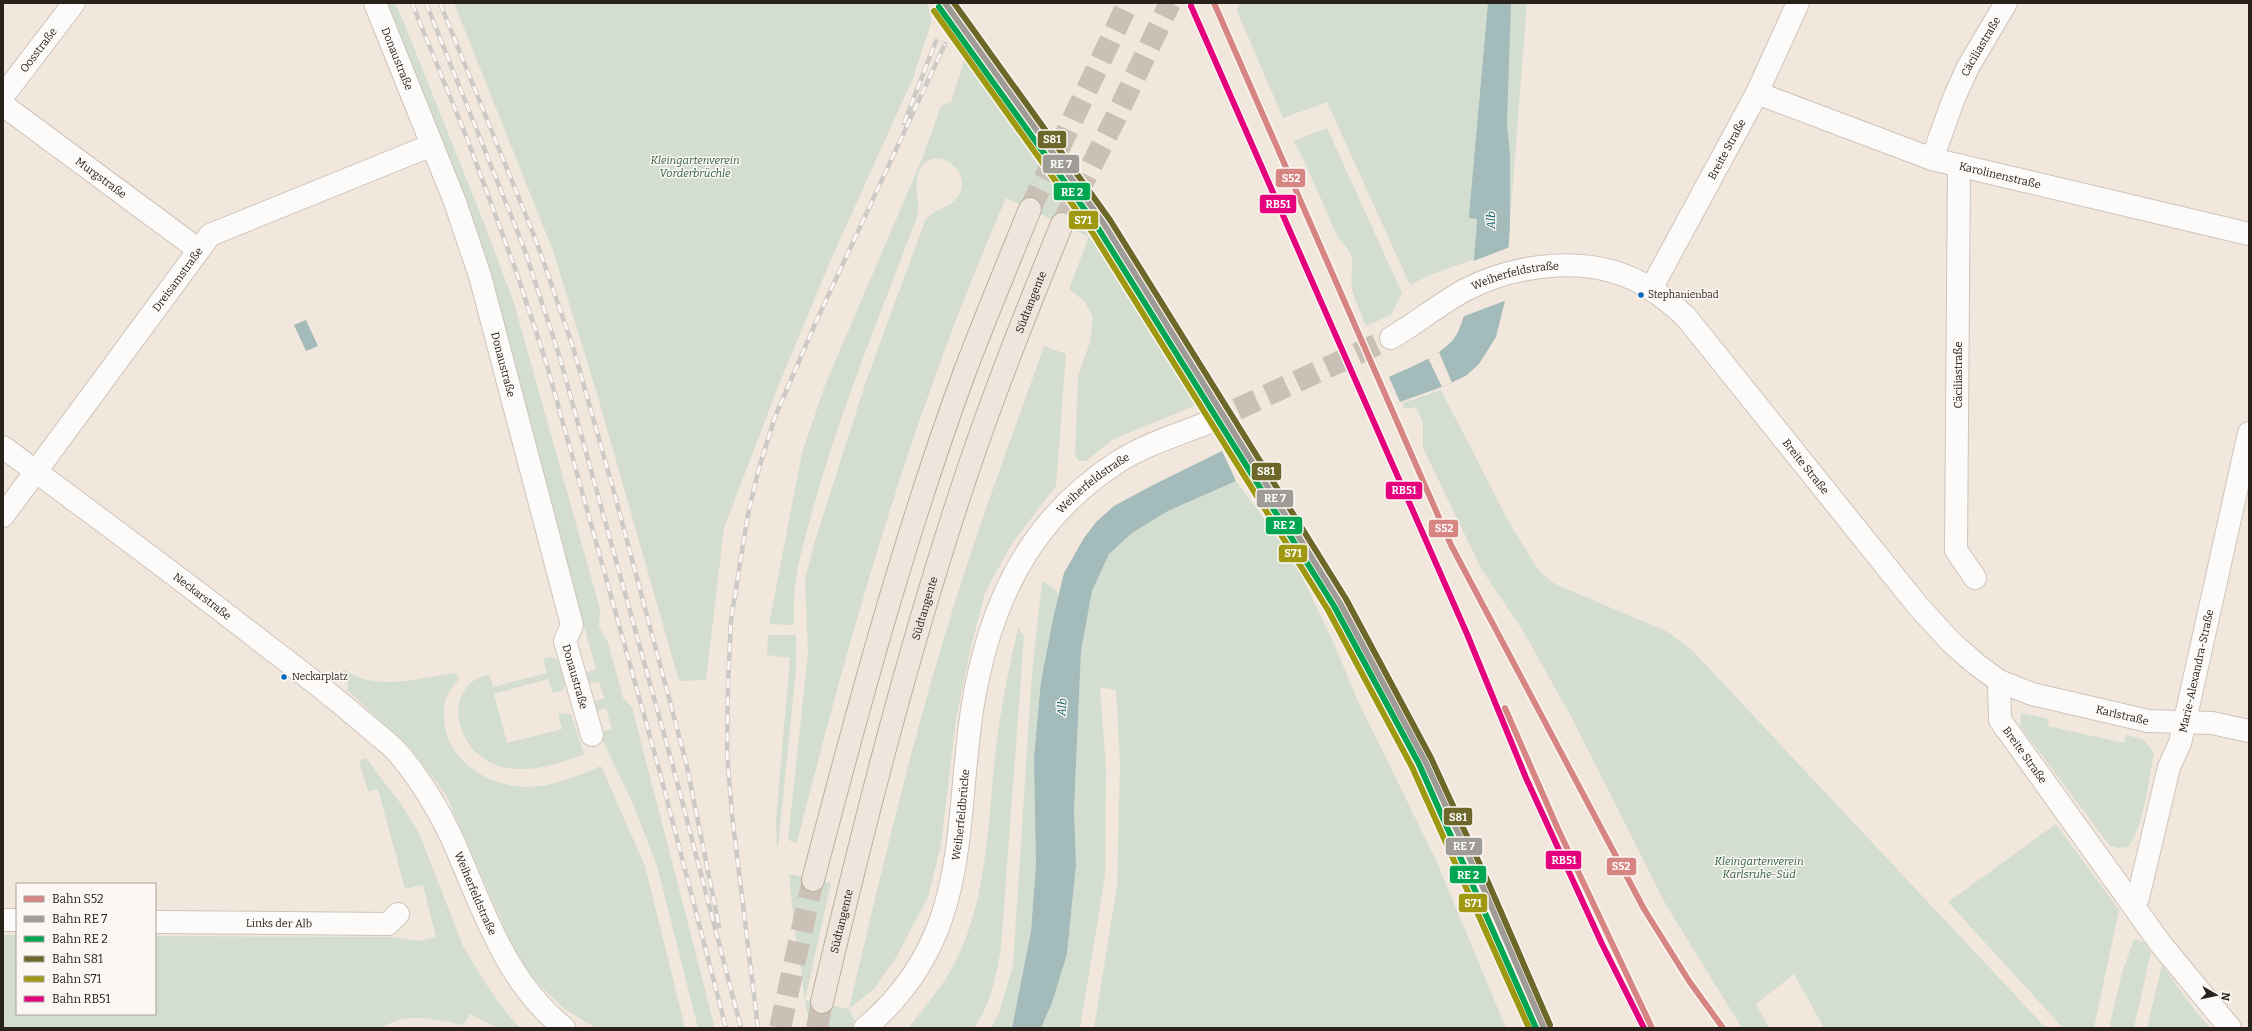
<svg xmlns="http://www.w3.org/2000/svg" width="2252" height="1031" viewBox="0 0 2252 1031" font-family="Bitter,serif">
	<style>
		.green { fill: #d4ded0 }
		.water { fill: #a3bbba }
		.pier { fill: #f2e7dc }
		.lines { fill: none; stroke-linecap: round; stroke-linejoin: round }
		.tertiary-tunnel { stroke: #cac0b5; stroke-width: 22; stroke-dasharray: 22 11; stroke-linecap: butt }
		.trunk-tunnel { stroke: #cac0b5; stroke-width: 22; stroke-dasharray: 22 11; stroke-linecap: butt }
		.minor-casing { stroke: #cdc4bc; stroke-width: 24 }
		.tertiary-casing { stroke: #cdc4bc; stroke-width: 24 }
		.trunk-casing { stroke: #bbae9d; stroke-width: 24 }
		.minor { stroke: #fdfbfa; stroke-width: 22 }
		.tertiary { stroke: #fdfbfa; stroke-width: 22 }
		.trunk { stroke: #eee6dc; stroke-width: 22 }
		.rail-casing { stroke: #cdc9c6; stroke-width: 4.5 }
		.rail { stroke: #fcf7f3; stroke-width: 3; stroke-dasharray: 9; stroke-linecap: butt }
		.rail-1-casing { stroke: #fcf7f3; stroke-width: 9 }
		.rail-2-casing { stroke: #fcf7f3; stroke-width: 9 }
		.rail-3-casing { stroke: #fcf7f3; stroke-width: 9 }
		.rail-4-casing { stroke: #fcf7f3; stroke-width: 9 }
		.rail-5-casing { stroke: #fcf7f3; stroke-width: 9 }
		.rail-6-casing { stroke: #fcf7f3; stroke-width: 9 }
		.rail-1 { stroke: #d68582; stroke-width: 6 }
		.rail-2 { stroke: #9f9c98; stroke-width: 6 }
		.rail-3 { stroke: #00a651; stroke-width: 6 }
		.rail-4 { stroke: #6d682a; stroke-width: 6 }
		.rail-5 { stroke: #9f9811; stroke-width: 6 }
		.rail-6 { stroke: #e5007d; stroke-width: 6 }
		.bus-dot { fill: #0065bd; stroke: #fcf7f3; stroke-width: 1.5 }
		.labels { text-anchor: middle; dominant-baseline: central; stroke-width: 3; stroke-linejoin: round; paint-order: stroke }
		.bus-label { font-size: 10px; fill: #29221a; stroke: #fcf7f3; text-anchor: start }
		.street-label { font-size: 11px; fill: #29221a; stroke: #fcf7f3 }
		.park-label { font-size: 11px; font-style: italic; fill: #2f6247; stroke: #fcf7f3 }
		.water-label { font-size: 12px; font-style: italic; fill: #0e5f67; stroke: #fcf7f3 }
		.line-badge { stroke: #fcf7f3; stroke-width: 1.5 }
		.badge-label { font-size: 11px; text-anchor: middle; font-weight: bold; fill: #fff }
	</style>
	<rect width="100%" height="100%" fill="#f2e7dc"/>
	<!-- green -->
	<path class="green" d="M 385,3 L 395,3 L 402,18 L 482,218 L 514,303 L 600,609 L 599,627 L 608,642 L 623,698 L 632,707 L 715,1028 L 698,1028 L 657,866 L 633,804 L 599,733 L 612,729 L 606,708 L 591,713 L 588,704 L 604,698 L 599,681 L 582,686 L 579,675 L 596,669 L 540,467 Z
		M 454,3 L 926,3 C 931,10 932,15 931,24 L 913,78 L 829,264 L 778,387 L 724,528 L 706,680 L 679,681 L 597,394 L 553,251 Z
		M 1239,3 L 1527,3 L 1508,247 L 1430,275 L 1410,285 L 1327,102 L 1283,118 L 1237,11 Z
		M 967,52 L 1091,233 L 1201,403 L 1112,440 L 1086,461 L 1079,461 L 1075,456 L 1078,376 L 1090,342 L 1093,317 L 1085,302 L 1069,289 L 1090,234 L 1087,236 L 1006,198 C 915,406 852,624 797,843 L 788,840 L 808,652 L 805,580 L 814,544 L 866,381 L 925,221 C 934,208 951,208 959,195 C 973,168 933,144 920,169 C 912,185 921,201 917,217 C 880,315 840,411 812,512 C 801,554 792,581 794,625 L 769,624 L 802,453 L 825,385 L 922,159 L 941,106 L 951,102 Z
		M 1327,128 L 1402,293 L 1391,315 L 1366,326 C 1362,315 1356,304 1353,293 C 1347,268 1362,261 1338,238 L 1303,158 L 1293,141 Z
		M 1044,346 L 1066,354 L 1056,486 L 1011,545 L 985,593 L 971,647 L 956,719 L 941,845 L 928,897 L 897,956 L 874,989 L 849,1009 L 859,1028 L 813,1028 C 805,1013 804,994 802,977 C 796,943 792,909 789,874 L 831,883 L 805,1000 L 849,1009 C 881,872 913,736 955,602 C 982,516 1014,431 1044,346 Z
		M 1441,390 L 1510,524 L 1539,571 L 1555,584 L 1666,631 L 1691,649 L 2046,1028 L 1824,1028 L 1794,974 L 1756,1004 L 1769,1028 L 1742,1028 L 1666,905 L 1573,720 L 1523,631 L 1482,570 L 1423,448 L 1423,422 L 1416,408 L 1403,408 L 1403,403 Z
		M 1236,481 L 1294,559 L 1335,646 L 1356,697 L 1436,860 L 1506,1028 L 1094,1028 L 1117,886 L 1120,765 L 1116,690 L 1100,687 L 1106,770 L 1105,876 L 1080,1028 L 1041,1028 L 1052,1003 L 1067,954 L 1076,865 L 1074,810 L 1081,651 L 1092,591 L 1109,554 L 1132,533 L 1168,511 Z
		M 1042,581 L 1056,590 L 1059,595 L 1041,681 L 1036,864 L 1031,931 L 1012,1028 L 991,1028 L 999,1013 L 1013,965 L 1032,673 Z
		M 1018,628 L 1024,636 L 1001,948 C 996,976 991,1005 974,1028 L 908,1028 C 923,1009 939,991 951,970 C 988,906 988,818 996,747 C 1001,707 1009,667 1018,628 Z
		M 768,635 L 794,635 L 796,636 L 796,670 L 778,847 L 777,847 L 776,821 L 790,658 L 767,655 Z
		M 551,657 L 558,660 L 565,685 L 563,690 L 553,693 L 548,679 L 494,694 L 507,743 L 562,729 L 558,713 L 571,714 L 584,754 C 556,765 529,774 499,766 C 468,757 446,716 466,688 C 472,680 480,677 489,674 L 493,687 L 547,673 L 543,659 Z
		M 344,670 C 378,692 417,678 456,673 L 459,679 C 455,684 451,689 448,694 C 444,700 444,711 444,718 C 445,759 486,786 526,787 C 552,787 578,776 601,766 L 645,866 L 685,1028 L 596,1028 L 566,1010 L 541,987 L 519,961 L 446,795 L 411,749 L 347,690 L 348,683 L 339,677 Z
		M 2021,713 L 2049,719 L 2048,726 L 2124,743 L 2126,735 L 2143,739 L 2154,753 C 2148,781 2145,824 2128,847 L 2118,848 L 2110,846 L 2020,726 Z
		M 366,758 L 401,804 L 419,833 L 463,946 L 486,984 L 509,1016 L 520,1028 L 498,1028 L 470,1014 L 463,1025 C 436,1020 407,1011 382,1028 L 3,1028 L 3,935 L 17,935 L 17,1014 L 155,1014 L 155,936 L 393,937 L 418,941 L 436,937 L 423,885 L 405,889 L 378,789 L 368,791 L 359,761 Z
		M 2056,824 L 2119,910 L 2094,1028 L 2063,1028 L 1948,902 Z
		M 2134,939 L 2144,942 L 2151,952 L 2134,1028 L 2109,1028 L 2122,973 Z
		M 2162,965 L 2196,1012 L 2211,1028 L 2147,1028 Z"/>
	<!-- water -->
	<path class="water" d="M 1488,3 L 1511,3 L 1507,124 L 1510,155 L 1510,225 L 1505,301 L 1496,337 L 1479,364 L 1467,375 L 1447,385 L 1400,402 L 1389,377 C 1410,367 1436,358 1452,341 C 1470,322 1475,249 1477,222 L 1477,219 L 1469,218 L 1469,216 Z
		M 306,320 L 318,346 L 306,351 L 294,325 Z
		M 1222,451 L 1236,481 L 1168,511 L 1132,533 L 1109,554 L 1092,591 L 1081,651 L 1074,810 L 1076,865 L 1067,954 L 1052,1003 L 1041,1028 L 1012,1028 L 1031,931 L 1036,864 L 1034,758 L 1041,681 L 1054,614 L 1064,573 L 1084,538 L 1096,522 L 1114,506 L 1153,485 Z"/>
	<!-- pier -->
	<path class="pier" d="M 1510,247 L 1507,300 L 1462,317 L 1471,262 Z
		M 1439,352 L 1452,383 L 1442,387 L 1428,358 Z"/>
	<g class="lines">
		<!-- tertiary-tunnel -->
		<path class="tertiary-tunnel" d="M 1207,423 L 1391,338"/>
		<!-- trunk-tunnel -->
		<path class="trunk-tunnel" d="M 1030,209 L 1128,3
			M 1062,224 L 1113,123 L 1170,3
			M 780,1028 L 813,880
			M 817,1028 L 822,1002"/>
		<!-- minor casing -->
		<g class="minor-casing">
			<g id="minor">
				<path id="s1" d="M 375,3 L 455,202 L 480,276 L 572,625 L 565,641 L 592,735"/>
				<path id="s2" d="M 1757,93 L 1932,159 L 2249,234"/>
				<path id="s3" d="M 3,96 L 74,3"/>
				<path id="s4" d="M 3,105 L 199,250"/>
				<path id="s5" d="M 1932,159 L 1954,98 L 1968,67 L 2006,3"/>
				<path d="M 1959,165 L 1956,550 L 1975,578"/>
				<path id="s6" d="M 1651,289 L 1757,93 L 1798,3"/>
				<path id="s7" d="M 3,516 L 210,235 L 432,145"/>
				<path id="s8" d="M 1999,681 L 2000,720 L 2160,943 L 2230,1028"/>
				<path id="s9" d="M 2134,905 L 2138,898 L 2169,767 L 2180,743 L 2249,433"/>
				<path d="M 3,920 L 17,920"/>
				<path id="s10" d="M 155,922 L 388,924 L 398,914"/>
			</g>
		</g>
		<!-- tertiary casing -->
		<g class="tertiary-casing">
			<g id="tertiary">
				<path id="s11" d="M 1391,338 C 1416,323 1440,304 1465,290 C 1520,262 1596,253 1651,289 C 1663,297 1675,307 1686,317 L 1918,606 L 1951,642 L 1976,664 L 1999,681 L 2032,694 L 2148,721 L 2212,723 L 2249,731"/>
				<path id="s12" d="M 3,447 C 93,514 183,580 271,649 C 303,673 335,698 365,724 C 376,734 390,743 399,754 C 420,779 436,805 450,834 C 482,904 502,978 564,1028"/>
				<path id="s13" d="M 865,1028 C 971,939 954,831 972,710 C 988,608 1027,520 1118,462 C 1144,445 1177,435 1207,423"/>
			</g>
		</g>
		<!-- trunk casing -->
		<g class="trunk-casing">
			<g id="trunk">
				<path d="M 813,880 C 858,708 904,537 965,371 C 986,316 1008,263 1030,209"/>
				<path id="s14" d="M 822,1002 C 863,828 907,654 963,485 C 992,397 1027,310 1062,224"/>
			</g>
		</g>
		<!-- minor -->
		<use href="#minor" class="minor"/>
		<!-- tertiary -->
		<use href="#tertiary" class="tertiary"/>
		<!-- trunk -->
		<use href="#trunk" class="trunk"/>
		<!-- rail casing -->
		<g class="rail-casing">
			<path id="rail" d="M 412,3 L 468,141 L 516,271 L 546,362 L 659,769 L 726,1028
				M 426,3 L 524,248 L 560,358 L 675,774 L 741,1028
				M 440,3 L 537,243 L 573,347 L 614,492 L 686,762 L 719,926
				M 904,123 L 936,41
				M 758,1028 L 732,815 L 727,753 L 728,683 L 731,620 L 748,514 L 759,468 L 775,417 L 815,324 L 945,44"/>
		</g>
		<!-- rail -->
		<use href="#rail" class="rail"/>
		<!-- rail-1 casing -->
		<g class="rail-1-casing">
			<path id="rail-1" d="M 1214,3 L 1451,545 L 1644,909 L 1689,981 L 1723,1028
				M 1505,708 L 1558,829 L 1652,1028"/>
		</g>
		<!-- rail-2 casing -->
		<g class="rail-2-casing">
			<path id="rail-2" d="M 945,3 L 1104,224 L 1340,603 L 1425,761 L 1482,885 L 1544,1028"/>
		</g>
		<!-- rail-3 casing -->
		<g class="rail-3-casing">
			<path id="rail-3" d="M 939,7 L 1098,228 L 1334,606 L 1419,764 L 1536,1028"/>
		</g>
		<!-- rail-4 casing -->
		<g class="rail-4-casing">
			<path id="rail-4" d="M 954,3 L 1110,220 L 1346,599 L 1431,758 L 1488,882 L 1550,1025"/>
		</g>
		<!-- rail-5 casing -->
		<g class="rail-5-casing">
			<path id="rail-5" d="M 934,11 L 1092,232 L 1328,610 L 1412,767 L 1529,1028"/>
		</g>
		<!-- rail-6 casing -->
		<g class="rail-6-casing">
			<path id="rail-6" d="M 1191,6 L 1467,634 L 1526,778 L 1602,944 L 1644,1028"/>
		</g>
		<!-- rail-1 -->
		<use href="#rail-1" class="rail-1"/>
		<!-- rail-2 -->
		<use href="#rail-2" class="rail-2"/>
		<!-- rail-3 -->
		<use href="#rail-3" class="rail-3"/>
		<!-- rail-4 -->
		<use href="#rail-4" class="rail-4"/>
		<!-- rail-5 -->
		<use href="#rail-5" class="rail-5"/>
		<!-- rail-6 -->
		<use href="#rail-6" class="rail-6"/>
	</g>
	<!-- markers -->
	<g class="bus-dot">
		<circle cx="1641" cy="295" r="3.5"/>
		<circle cx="284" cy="677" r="3.5"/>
	</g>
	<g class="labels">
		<!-- bus labels -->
		<g class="bus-label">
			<text x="1648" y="295">Stephanienbad</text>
			<text x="292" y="677">Neckarplatz</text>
		</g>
		<!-- street labels -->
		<g class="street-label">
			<text stroke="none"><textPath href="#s5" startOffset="123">Cäciliastraße</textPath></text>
			<text stroke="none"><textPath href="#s3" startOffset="58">Oosstraße</textPath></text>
			<text stroke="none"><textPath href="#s1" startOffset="60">Donaustraße</textPath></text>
			<text stroke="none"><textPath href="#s6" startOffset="159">Breite Straße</textPath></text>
			<text stroke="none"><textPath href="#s2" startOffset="257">Karolinenstraße</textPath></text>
			<text stroke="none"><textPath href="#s4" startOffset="122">Murgstraße</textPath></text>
			<text stroke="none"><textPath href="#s11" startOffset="141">Weiherfeldstraße</textPath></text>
			<text stroke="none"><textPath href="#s7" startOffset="294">Dreisamstraße</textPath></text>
			<text stroke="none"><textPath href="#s14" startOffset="731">Südtangente</textPath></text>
			<text stroke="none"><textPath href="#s1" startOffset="384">Donaustraße</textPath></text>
			<text transform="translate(1958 375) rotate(-90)">Cäciliastraße</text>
			<text stroke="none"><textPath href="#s11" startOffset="519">Breite Straße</textPath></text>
			<text stroke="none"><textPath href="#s13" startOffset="611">Weiherfeldstraße</textPath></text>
			<text stroke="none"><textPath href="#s12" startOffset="249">Neckarstraße</textPath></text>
			<text stroke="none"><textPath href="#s14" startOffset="407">Südtangente</textPath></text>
			<text stroke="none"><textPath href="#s9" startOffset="243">Marie-Alexandra-Straße</textPath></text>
			<text stroke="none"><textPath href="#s1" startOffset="708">Donaustraße</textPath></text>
			<text stroke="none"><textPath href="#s11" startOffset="937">Karlstraße</textPath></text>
			<text stroke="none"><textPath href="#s8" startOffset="82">Breite Straße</textPath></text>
			<text stroke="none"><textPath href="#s13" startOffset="241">Weiherfeldbrücke</textPath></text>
			<text stroke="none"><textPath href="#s12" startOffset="661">Weiherfeldstraße</textPath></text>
			<text stroke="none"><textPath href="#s14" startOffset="83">Südtangente</textPath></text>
			<text stroke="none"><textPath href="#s10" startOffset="124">Links der Alb</textPath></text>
		</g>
		<!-- park labels -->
		<g class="park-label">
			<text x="695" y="160">Kleingartenverein<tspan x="695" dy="13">Vorderbrüchle</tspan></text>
			<text x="1759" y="861">Kleingartenverein<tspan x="1759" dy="13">Karlsruhe-Süd</tspan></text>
		</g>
		<!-- water labels -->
		<g class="water-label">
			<text transform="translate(1491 220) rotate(-89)">Alb</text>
			<text transform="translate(1062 707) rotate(-86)">Alb</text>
		</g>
	</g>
	<g class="line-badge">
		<rect x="1037" y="130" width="30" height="19" rx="4" fill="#6d682a"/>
		<rect x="1042" y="154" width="38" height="20" rx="4" fill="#9f9c98"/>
		<rect x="1275" y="168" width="31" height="20" rx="4" fill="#d68582"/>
		<rect x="1053" y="182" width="38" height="19" rx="4" fill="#00a651"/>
		<rect x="1259" y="194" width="38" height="20" rx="4" fill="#e5007d"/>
		<rect x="1068" y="210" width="31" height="20" rx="4" fill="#9f9811"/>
		<rect x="1251" y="462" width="31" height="19" rx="4" fill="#6d682a"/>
		<rect x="1385" y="481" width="38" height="19" rx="4" fill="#e5007d"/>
		<rect x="1256" y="489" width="38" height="19" rx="4" fill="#9f9c98"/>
		<rect x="1265" y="516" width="38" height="19" rx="4" fill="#00a651"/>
		<rect x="1428" y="519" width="31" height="19" rx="4" fill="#d68582"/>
		<rect x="1278" y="544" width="30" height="19" rx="4" fill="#9f9811"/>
		<rect x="1443" y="807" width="30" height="19" rx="4" fill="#6d682a"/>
		<rect x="1445" y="837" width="38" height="19" rx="4" fill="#9f9c98"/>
		<rect x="1545" y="850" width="37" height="20" rx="4" fill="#e5007d"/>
		<rect x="1606" y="857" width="31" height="19" rx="4" fill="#d68582"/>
		<rect x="1449" y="865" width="38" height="19" rx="4" fill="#00a651"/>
		<rect x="1458" y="893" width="30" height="20" rx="4" fill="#9f9811"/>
	</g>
	<g class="badge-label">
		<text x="1052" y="143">S81</text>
		<text x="1061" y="168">RE 7</text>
		<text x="1291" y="182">S52</text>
		<text x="1072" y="196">RE 2</text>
		<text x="1278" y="208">RB51</text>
		<text x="1083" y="224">S71</text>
		<text x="1266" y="475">S81</text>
		<text x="1404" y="494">RB51</text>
		<text x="1275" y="502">RE 7</text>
		<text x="1284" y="529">RE 2</text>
		<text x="1444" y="532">S52</text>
		<text x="1293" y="557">S71</text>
		<text x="1458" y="821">S81</text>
		<text x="1464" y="850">RE 7</text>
		<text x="1564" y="864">RB51</text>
		<text x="1621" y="870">S52</text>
		<text x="1468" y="879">RE 2</text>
		<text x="1473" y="907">S71</text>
	</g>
	<!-- border -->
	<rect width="2252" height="1031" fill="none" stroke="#29221a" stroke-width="8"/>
	<!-- legend -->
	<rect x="16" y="883" width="140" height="132" fill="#fcf7f3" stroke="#a8a29c"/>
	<rect x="24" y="896" width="20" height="6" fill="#d68582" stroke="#a8a29c"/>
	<text x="52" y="903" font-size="12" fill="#29221a">Bahn S52</text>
	<rect x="24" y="916" width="20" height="6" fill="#9f9c98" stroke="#a8a29c"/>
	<text x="52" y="923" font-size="12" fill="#29221a">Bahn RE 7</text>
	<rect x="24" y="936" width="20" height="6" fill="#00a651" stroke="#a8a29c"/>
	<text x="52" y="943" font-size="12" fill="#29221a">Bahn RE 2</text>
	<rect x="24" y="956" width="20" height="6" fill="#6d682a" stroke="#a8a29c"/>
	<text x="52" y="963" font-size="12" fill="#29221a">Bahn S81</text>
	<rect x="24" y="976" width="20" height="6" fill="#9f9811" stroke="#a8a29c"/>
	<text x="52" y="983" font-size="12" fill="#29221a">Bahn S71</text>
	<rect x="24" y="996" width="20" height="6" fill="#e5007d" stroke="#a8a29c"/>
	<text x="52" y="1003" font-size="12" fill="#29221a">Bahn RB51</text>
	<!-- north arrow -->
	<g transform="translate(2216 995) rotate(99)" stroke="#fcf7f3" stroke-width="3" paint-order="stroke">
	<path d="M0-3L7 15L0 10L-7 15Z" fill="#29221a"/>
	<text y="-6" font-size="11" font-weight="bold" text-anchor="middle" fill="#29221a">N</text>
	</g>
</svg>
